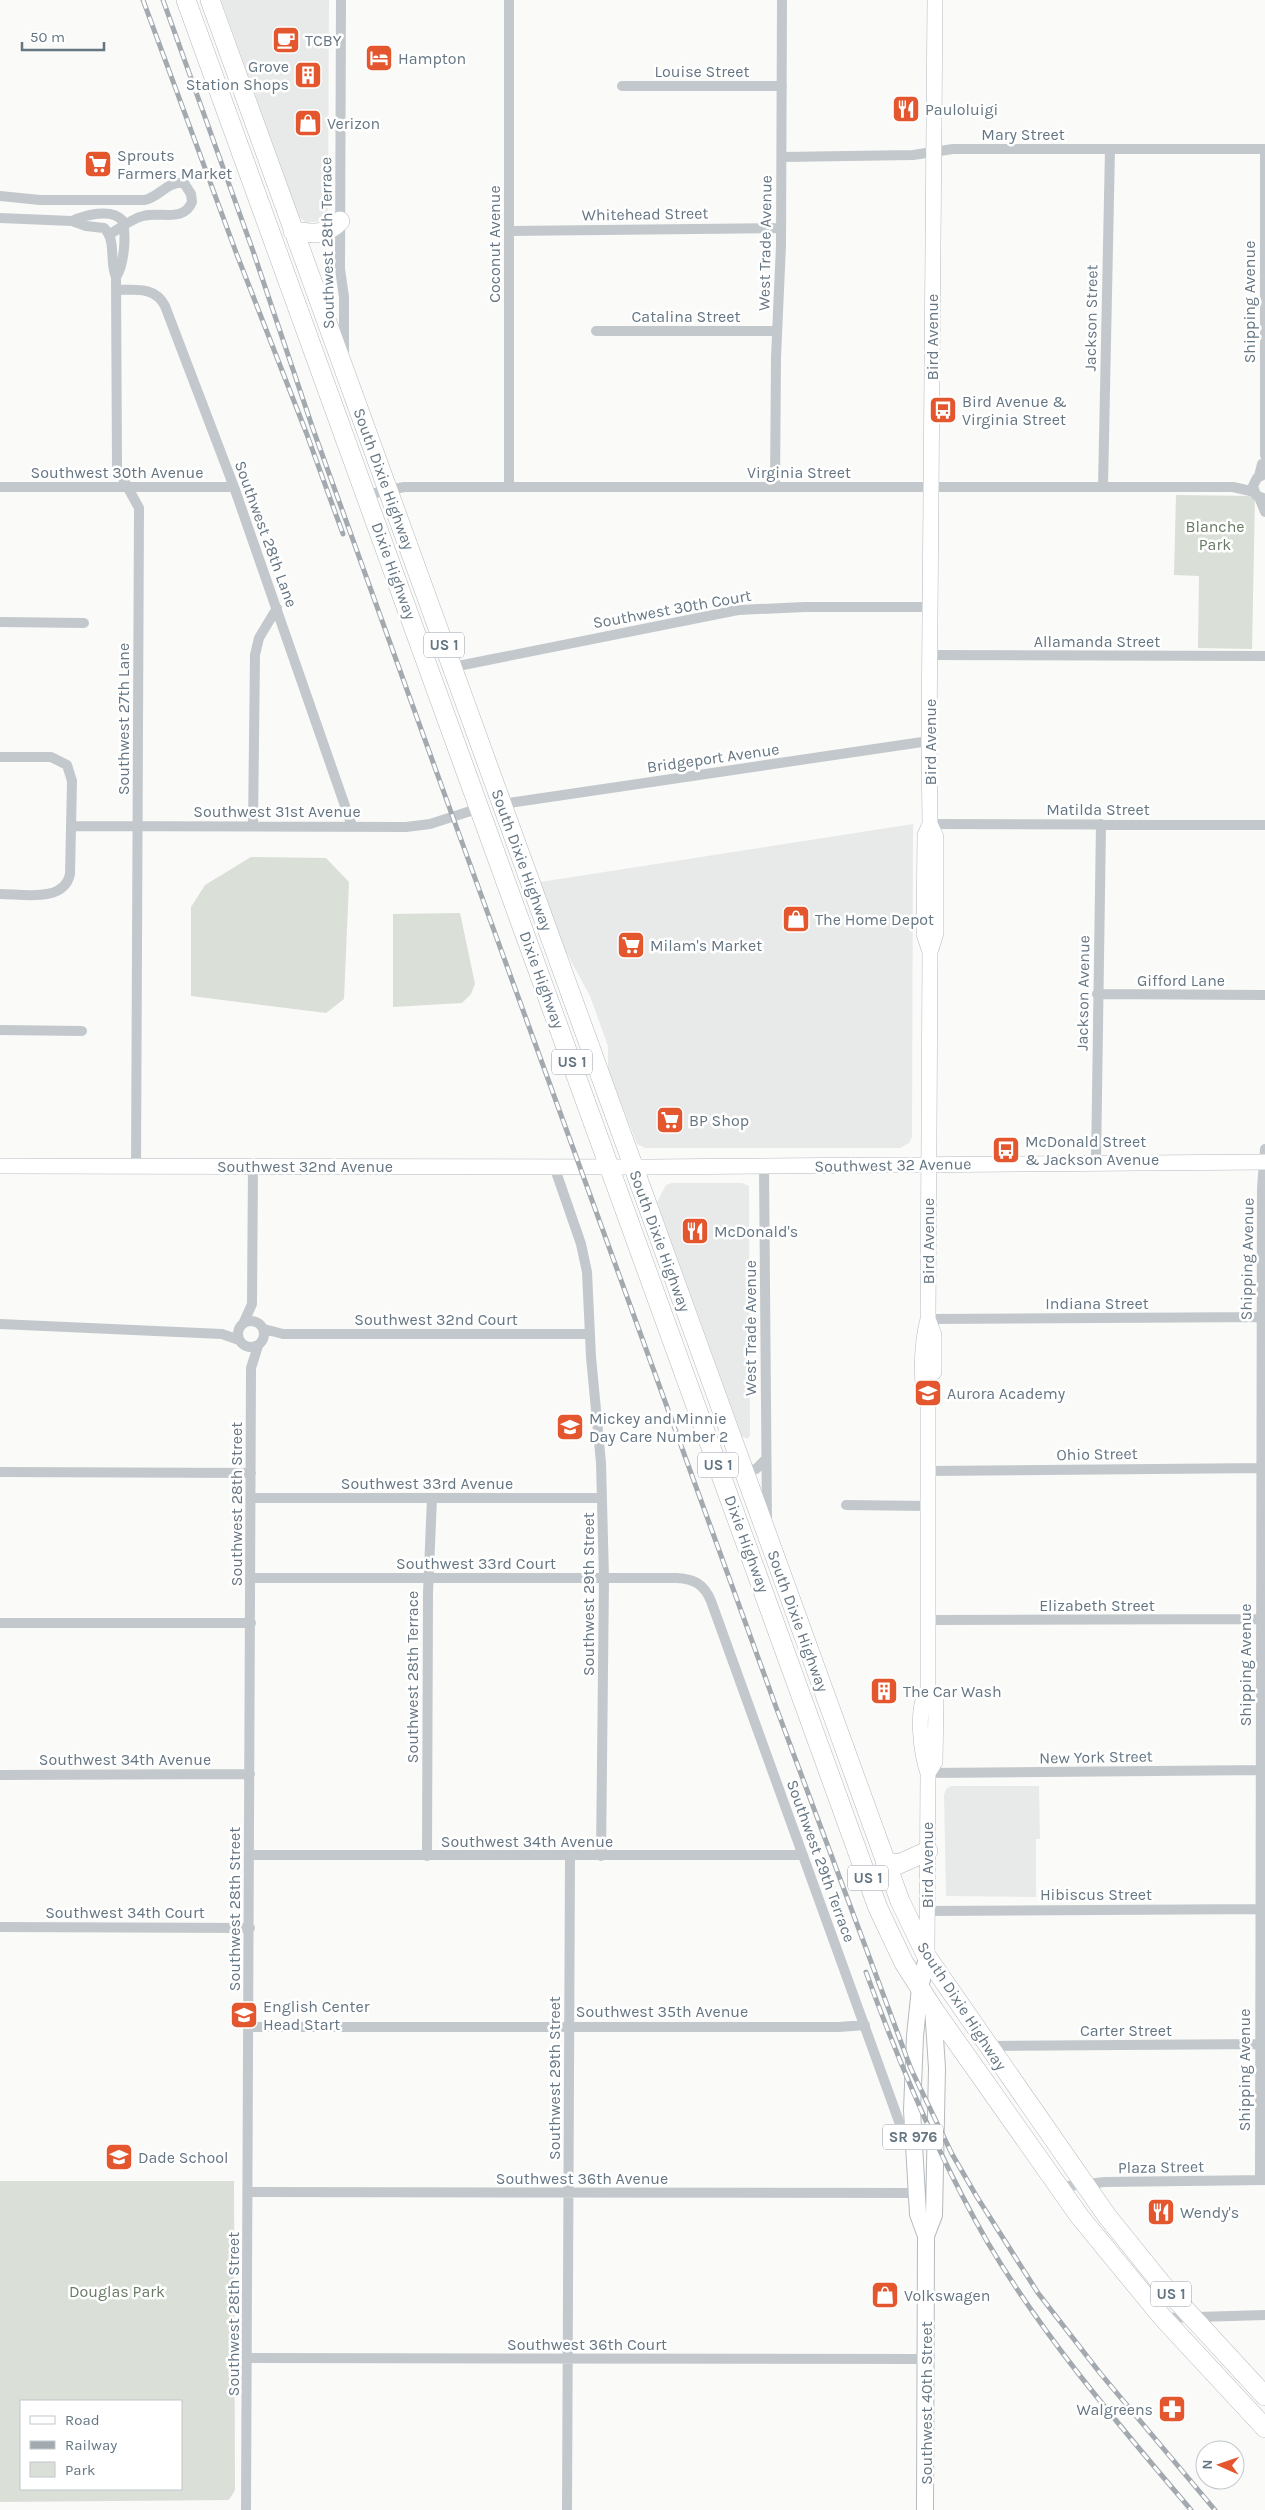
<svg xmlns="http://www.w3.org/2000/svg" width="1265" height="2510" viewBox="0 0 1265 2510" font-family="Karla,sans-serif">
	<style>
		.built { fill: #e8e9e9 }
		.green { fill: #dadfd7; fill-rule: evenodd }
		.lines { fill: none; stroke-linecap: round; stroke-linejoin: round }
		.secondary-casing { stroke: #b3babf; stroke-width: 16 }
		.primary-casing { stroke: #b5babe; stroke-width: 18 }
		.highway-casing { stroke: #b4b9bd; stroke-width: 20 }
		.street { stroke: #c3c8cc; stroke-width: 10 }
		.secondary { stroke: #fff; stroke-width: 15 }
		.primary { stroke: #fff; stroke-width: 16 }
		.highway { stroke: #fff; stroke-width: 19 }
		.rail-casing { stroke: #a2aab0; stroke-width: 5 }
		.rail { stroke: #fff; stroke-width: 3; stroke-dasharray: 9; stroke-linecap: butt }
		.labels { text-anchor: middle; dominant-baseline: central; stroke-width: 5; stroke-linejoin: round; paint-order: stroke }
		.shield { fill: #fff; stroke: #939fa8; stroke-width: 1 }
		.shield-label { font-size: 15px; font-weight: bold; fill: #657683 }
		.poi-label { font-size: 16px; fill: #657683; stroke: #fff; text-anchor: start }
		.street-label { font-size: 16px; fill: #657683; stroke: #fff }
		.park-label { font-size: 16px; fill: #687a64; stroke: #fff }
	</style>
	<rect width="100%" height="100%" fill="#fafaf8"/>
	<!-- built -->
	<path class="built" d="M 221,0 L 329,0 L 328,209 L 327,216 L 322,221 L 306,223 L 299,217 Z
		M 913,824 L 912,1137 L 909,1143 L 900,1148 L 645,1148 L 637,1144 L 608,1069 L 608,1046 L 590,996 L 566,952 L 540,882 Z
		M 672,1183 L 742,1183 L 749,1186 L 750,1436 L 747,1439 L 742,1436 L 657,1202 L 666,1185 Z
		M 951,1786 L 1039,1786 L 1040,1839 L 1036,1839 L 1036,1897 L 946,1896 L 944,1795 L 946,1789 Z"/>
	<!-- green -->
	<path class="green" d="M 1176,495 L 1255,496 L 1252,649 L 1198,648 L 1199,576 L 1174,575 Z
		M 251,857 L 326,858 L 349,882 L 344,999 L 326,1013 L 191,996 L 191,907 L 205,885 Z
		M 460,913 L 475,984 L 471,994 L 462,1003 L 393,1007 L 393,914 Z
		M 0,2181 L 234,2181 L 235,2490 L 229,2500 L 0,2502 ZM 21,2401 L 181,2401 L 181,2489 L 21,2489 Z"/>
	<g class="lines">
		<!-- secondary casing -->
		<g class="secondary-casing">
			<path id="secondary" d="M 930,952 L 924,934 L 925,835 L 930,824
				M 0,1166 L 651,1167 L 1265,1162
				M 928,1319 L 934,1335 L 934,1372
				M 928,1773 L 935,1762 L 936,1701 L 928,1690 L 928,1405 C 919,1384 922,1341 928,1319 L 930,952 L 936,933 L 936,837 L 930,824 L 929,741 L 935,0
				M 927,1955 L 928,1773 C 921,1753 915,1707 928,1690"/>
		</g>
		<!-- primary casing -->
		<g class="primary-casing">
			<path id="primary" d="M 926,2236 L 934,2215 L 937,2068 L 933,2007
				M 925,2510 L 926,2236 L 918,2214 L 912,2110 L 915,2036 L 920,1988 L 927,1957"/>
		</g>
		<!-- highway casing -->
		<g class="highway-casing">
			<path id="highway" d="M 186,0 L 878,1908 L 904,1963 L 934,2010 L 1080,2217 L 1163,2318 L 1265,2428
				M 210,0 L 900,1901 L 927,1957 L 1107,2216 L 1161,2283 L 1265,2396
				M 293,231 C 313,234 325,236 340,221
				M 885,1862 L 899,1864 L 928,1851"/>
		</g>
		<!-- street -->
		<path class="street" d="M 341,0 L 340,269 L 344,297 L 344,354
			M 622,86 L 782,86
			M 1265,149 L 1265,455
			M 782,157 L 913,155 L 953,149 L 1265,149
			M 0,196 L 40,200 L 145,200 C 161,196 167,181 184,183 L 191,194 L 192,202 C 183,223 161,211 143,216 C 131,219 120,228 109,235
			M 0,218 L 72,221 L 86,226 L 104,228 C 117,240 109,263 116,277 C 124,266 127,234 122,220 C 111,208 85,215 72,221
			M 509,231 L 781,228
			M 116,277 L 117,468 L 139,508 L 136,1166
			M 116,290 C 135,290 155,286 165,306 L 234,487 L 352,826
			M 596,331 L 777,331
			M 1265,474 L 1257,478 L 1253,486 L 1256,495 L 1265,499
			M 1259,476 L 1262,464 L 1265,462
			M 0,487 L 234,487
			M 509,487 L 509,0
			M 775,487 L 776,357 L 781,245 L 782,0
			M 1103,487 L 1110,149
			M 366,495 L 404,487 L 1233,487 L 1255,492
			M 1259,497 L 1265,512
			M 0,622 L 84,623
			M 929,655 L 1265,656
			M 453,667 L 738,610 L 805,607 L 930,607
			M 0,757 L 51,757 L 67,765 L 72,781 L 70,874 C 64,903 23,894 0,894
			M 502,804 L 929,741
			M 930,824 L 1265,825
			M 71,826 L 406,827 L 430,824 L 480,808
			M 253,826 L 255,655 L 259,638 L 277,608
			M 1097,994 L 1265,995
			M 0,1030 L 82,1031
			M 1096,1163 L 1101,824
			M 554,1166 L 581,1244 L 587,1272 L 591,1357 L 601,1463 L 604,1578 L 601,1856
			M 764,1166 L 767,1522
			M 928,1319 L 1265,1317
			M238 1334a13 13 0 1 1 26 0a13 13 0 1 1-26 0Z
			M 0,1324 L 222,1334 L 239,1340
			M 243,1324 L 252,1304 L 253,1167
			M 264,1329 L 283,1334 L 589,1334
			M 744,1471 L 756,1469 L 765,1460
			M 928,1471 L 1265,1468
			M 0,1472 L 251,1473
			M 251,1498 L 602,1498
			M 846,1505 L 928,1506
			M 251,1578 L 677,1578 C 694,1579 704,1584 711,1601 L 901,2127 L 912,2146
			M 928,1620 L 1265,1619
			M 0,1623 L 251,1623
			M 928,1773 L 1265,1770
			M 0,1775 L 250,1774
			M 250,1855 L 803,1855
			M 427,1856 L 428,1593 L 432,1498
			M 927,1911 L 1264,1909
			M 0,1927 L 250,1928
			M 248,2027 L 839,2027 L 865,2025
			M 988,2046 L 1263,2044
			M 1260,2180 L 1262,1188 L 1265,1149
			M 1059,2187 L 1105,2182 L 1265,2180
			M 248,2192 L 917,2193
			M 1164,2318 L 1265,2315
			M 248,2358 L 926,2359
			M 246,2510 L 251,1368 L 258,1346
			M 567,2510 L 570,1856"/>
		<!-- secondary -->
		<use href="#secondary" class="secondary"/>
		<!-- primary -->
		<use href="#primary" class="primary"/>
		<!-- highway -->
		<use href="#highway" class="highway"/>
		<!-- rail casing -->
		<g class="rail-casing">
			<path id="rail" d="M 143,0 L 237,255 L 306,432 L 343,534
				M 163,0 L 253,251 L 313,429 L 447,801 L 776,1707 L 911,2069 L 952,2154 L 977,2197 L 1038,2293 L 1100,2373 L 1215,2510
				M 866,1972 C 900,2066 938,2156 988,2243 C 1045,2339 1119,2425 1191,2510"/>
		</g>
		<!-- rail -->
		<use href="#rail" class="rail"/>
	</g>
	<!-- icons -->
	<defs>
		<g id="cafe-square" transform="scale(1.4375)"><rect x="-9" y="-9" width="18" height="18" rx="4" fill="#e4572e" stroke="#fff"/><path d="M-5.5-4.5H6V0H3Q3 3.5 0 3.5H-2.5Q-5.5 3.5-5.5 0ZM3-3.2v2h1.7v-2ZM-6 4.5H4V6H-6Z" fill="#fff"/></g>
		<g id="hotel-square" transform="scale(1.4375)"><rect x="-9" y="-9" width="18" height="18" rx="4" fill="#e4572e" stroke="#fff"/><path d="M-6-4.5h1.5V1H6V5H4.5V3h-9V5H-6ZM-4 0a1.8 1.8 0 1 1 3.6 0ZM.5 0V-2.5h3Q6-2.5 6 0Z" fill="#fff"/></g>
		<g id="building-square" transform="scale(1.4375)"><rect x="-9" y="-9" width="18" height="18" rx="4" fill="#e4572e" stroke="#fff"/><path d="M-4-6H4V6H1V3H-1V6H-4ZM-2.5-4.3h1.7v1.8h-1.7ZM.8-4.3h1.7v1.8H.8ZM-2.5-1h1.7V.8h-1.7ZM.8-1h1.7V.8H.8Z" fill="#fff"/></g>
		<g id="restaurant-square" transform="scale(1.4375)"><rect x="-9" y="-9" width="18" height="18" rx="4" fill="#e4572e" stroke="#fff"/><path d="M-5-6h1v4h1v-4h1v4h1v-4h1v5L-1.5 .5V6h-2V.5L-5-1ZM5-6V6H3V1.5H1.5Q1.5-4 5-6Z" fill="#fff"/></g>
		<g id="shop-square" transform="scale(1.4375)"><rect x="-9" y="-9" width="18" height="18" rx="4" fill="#e4572e" stroke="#fff"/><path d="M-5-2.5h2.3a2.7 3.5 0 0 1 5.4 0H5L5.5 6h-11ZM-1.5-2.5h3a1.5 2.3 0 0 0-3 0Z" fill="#fff"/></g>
		<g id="supermarket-square" transform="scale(1.4375)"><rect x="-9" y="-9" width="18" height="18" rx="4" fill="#e4572e" stroke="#fff"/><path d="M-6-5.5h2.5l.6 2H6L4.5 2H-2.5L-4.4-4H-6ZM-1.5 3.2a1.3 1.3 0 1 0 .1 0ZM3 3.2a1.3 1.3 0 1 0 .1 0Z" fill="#fff"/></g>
		<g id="bus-square" transform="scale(1.4375)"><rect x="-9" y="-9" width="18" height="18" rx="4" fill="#e4572e" stroke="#fff"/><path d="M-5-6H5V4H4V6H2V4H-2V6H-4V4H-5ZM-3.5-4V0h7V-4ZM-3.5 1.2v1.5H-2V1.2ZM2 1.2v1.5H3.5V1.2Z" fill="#fff"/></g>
		<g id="school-square" transform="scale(1.4375)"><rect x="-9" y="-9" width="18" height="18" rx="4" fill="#e4572e" stroke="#fff"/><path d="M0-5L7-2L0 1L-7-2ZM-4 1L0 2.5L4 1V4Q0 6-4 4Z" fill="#fff"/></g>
		<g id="pharmacy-square" transform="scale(1.4375)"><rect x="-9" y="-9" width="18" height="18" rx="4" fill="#e4572e" stroke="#fff"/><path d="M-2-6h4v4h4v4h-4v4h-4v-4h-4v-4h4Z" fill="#fff"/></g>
	</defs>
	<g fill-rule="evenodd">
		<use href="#cafe-square" x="286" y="40"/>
		<use href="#hotel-square" x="379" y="58"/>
		<use href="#building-square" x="308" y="75"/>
		<use href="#restaurant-square" x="906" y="109"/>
		<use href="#shop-square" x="308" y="123"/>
		<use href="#supermarket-square" x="98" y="164"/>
		<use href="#bus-square" x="943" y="410"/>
		<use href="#shop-square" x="796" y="919"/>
		<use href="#supermarket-square" x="631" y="945"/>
		<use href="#supermarket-square" x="670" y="1120"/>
		<use href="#bus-square" x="1006" y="1150"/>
		<use href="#restaurant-square" x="695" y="1231"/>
		<use href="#school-square" x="928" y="1393"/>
		<use href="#school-square" x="570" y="1427"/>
		<use href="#building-square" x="884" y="1691"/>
		<use href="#school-square" x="244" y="2015"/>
		<use href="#school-square" x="119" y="2157"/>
		<use href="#restaurant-square" x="1161" y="2212"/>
		<use href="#shop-square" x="885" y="2295"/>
		<use href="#pharmacy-square" x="1172" y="2409"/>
	</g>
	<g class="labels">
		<!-- shield labels -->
		<g class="shield">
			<rect x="424" y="632.5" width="40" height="25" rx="4"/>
			<rect x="552" y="1049.5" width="40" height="25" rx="4"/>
			<rect x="698" y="1452.5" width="40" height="25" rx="4"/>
			<rect x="848" y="1865.5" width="40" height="25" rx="4"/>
			<rect x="883" y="2124.5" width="60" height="25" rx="4"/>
			<rect x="1151" y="2281.5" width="40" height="25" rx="4"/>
		</g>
		<g class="shield-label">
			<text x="444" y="645">US 1</text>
			<text x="572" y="1062">US 1</text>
			<text x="718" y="1465">US 1</text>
			<text x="868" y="1878">US 1</text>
			<text x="913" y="2137">SR 976</text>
			<text x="1171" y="2294">US 1</text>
		</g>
		<!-- poi labels -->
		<g class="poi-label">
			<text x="305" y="40">TCBY</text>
			<text x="398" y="58">Hampton</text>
			<text x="289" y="66" text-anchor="end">Grove<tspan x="289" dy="18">Station Shops</tspan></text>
			<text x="925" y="109">Pauloluigi</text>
			<text x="327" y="123">Verizon</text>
			<text x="117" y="155">Sprouts<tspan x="117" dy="18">Farmers Market</tspan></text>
			<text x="962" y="401">Bird Avenue &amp;<tspan x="962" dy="18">Virginia Street</tspan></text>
			<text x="815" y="919">The Home Depot</text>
			<text x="650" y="945">Milam's Market</text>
			<text x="689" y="1120">BP Shop</text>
			<text x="1025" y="1141">McDonald Street<tspan x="1025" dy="18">&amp; Jackson Avenue</tspan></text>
			<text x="714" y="1231">McDonald's</text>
			<text x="947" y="1393">Aurora Academy</text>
			<text x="589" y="1418">Mickey and Minnie<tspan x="589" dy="18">Day Care Number 2</tspan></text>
			<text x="903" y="1691">The Car Wash</text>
			<text x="263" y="2006">English Center<tspan x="263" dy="18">Head Start</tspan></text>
			<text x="138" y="2157">Dade School</text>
			<text x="1180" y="2212">Wendy's</text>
			<text x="904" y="2295">Volkswagen</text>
			<text x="1153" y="2409" text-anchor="end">Walgreens</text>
		</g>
		<!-- street labels -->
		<g class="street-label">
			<text x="702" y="71">Louise Street</text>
			<text x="1023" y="134">Mary Street</text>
			<text transform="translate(645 214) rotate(-1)">Whitehead Street</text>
			<text transform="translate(327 243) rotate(-91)">Southwest 28th Terrace</text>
			<text transform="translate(765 243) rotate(-89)">West Trade Avenue</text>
			<text transform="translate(494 244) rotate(-90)">Coconut Avenue</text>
			<text transform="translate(1249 302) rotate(-90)">Shipping Avenue</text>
			<text x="686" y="316">Catalina Street</text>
			<text transform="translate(1091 318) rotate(-89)">Jackson Street</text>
			<text transform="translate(932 337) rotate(-90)">Bird Avenue</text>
			<text x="117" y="472">Southwest 30th Avenue</text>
			<text x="799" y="472">Virginia Street</text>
			<text transform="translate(384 479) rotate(70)">South Dixie Highway</text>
			<text transform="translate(266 534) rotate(70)">Southwest 28th Lane</text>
			<text transform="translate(394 571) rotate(70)">Dixie Highway</text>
			<text transform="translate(672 609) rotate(-10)">Southwest 30th Court</text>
			<text x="1097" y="641">Allamanda Street</text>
			<text transform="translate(123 719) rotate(-90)">Southwest 27th Lane</text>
			<text transform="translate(930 742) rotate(-90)">Bird Avenue</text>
			<text transform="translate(713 758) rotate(-8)">Bridgeport Avenue</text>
			<text x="1098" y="809">Matilda Street</text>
			<text x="277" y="811">Southwest 31st Avenue</text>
			<text transform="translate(522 860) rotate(70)">South Dixie Highway</text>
			<text transform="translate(542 980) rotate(70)">Dixie Highway</text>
			<text x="1181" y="980">Gifford Lane</text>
			<text transform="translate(1083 993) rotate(-89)">Jackson Avenue</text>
			<text transform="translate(893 1165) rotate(-1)">Southwest 32 Avenue</text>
			<text x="305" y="1166">Southwest 32nd Avenue</text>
			<text transform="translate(660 1241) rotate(70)">South Dixie Highway</text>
			<text transform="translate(928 1241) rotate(-90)">Bird Avenue</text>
			<text transform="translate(1247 1259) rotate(-89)">Shipping Avenue</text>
			<text x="1097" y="1303">Indiana Street</text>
			<text x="436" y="1319">Southwest 32nd Court</text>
			<text transform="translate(750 1328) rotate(-90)">West Trade Avenue</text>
			<text transform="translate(1097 1454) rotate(-1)">Ohio Street</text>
			<text x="427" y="1483">Southwest 33rd Avenue</text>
			<text transform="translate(236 1504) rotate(-90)">Southwest 28th Street</text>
			<text transform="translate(747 1544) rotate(70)">Dixie Highway</text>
			<text x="476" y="1563">Southwest 33rd Court</text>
			<text transform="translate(588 1594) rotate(-90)">Southwest 29th Street</text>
			<text x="1097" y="1605">Elizabeth Street</text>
			<text transform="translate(798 1621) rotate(70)">South Dixie Highway</text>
			<text transform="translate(1245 1665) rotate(-90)">Shipping Avenue</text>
			<text transform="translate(412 1677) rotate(-90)">Southwest 28th Terrace</text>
			<text transform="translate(1096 1757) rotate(-1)">New York Street</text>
			<text x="125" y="1759">Southwest 34th Avenue</text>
			<text x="527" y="1841">Southwest 34th Avenue</text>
			<text transform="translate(821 1861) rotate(70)">Southwest 29th Terrace</text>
			<text transform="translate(927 1865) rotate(-90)">Bird Avenue</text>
			<text x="1096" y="1894">Hibiscus Street</text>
			<text transform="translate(234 1909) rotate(-90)">Southwest 28th Street</text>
			<text x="125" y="1912">Southwest 34th Court</text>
			<text transform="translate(962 2006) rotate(57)">South Dixie Highway</text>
			<text x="662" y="2011">Southwest 35th Avenue</text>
			<text x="1126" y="2030">Carter Street</text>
			<text transform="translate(1244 2070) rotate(-90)">Shipping Avenue</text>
			<text transform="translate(554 2078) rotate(-90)">Southwest 29th Street</text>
			<text transform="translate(1161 2167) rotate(-1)">Plaza Street</text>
			<text x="582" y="2178">Southwest 36th Avenue</text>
			<text transform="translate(233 2314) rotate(-90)">Southwest 28th Street</text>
			<text x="587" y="2344">Southwest 36th Court</text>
			<text transform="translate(926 2403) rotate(-90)">Southwest 40th Street</text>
		</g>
		<!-- park labels -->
		<g class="park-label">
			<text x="1215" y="526">Blanche<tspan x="1215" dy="18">Park</tspan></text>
			<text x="117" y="2291">Douglas Park</text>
		</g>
	</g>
	<!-- legend -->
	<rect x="20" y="2400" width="162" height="90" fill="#ffffff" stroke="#c1c8cd"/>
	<rect x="30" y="2416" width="25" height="8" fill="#ffffff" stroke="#c1c8cd"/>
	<text x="65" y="2425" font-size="15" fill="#657683">Road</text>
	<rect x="30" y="2441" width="25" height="8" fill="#a2aab0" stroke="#c1c8cd"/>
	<text x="65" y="2450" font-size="15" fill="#657683">Railway</text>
	<rect x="30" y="2462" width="25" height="15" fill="#dadfd7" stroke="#c1c8cd"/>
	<text x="65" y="2475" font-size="15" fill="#657683">Park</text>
	<!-- north arrow -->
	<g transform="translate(1220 2465) rotate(272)"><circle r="24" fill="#ffffff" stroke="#c1c8cd"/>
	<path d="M0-4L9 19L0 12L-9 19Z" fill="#e4572e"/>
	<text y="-8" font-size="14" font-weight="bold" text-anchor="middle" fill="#657683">N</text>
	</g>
	<!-- scale -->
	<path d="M22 42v8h82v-8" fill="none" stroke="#657683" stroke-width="2.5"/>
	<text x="30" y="42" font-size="15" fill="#657683" stroke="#ffffff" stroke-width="4" paint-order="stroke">50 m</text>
</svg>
